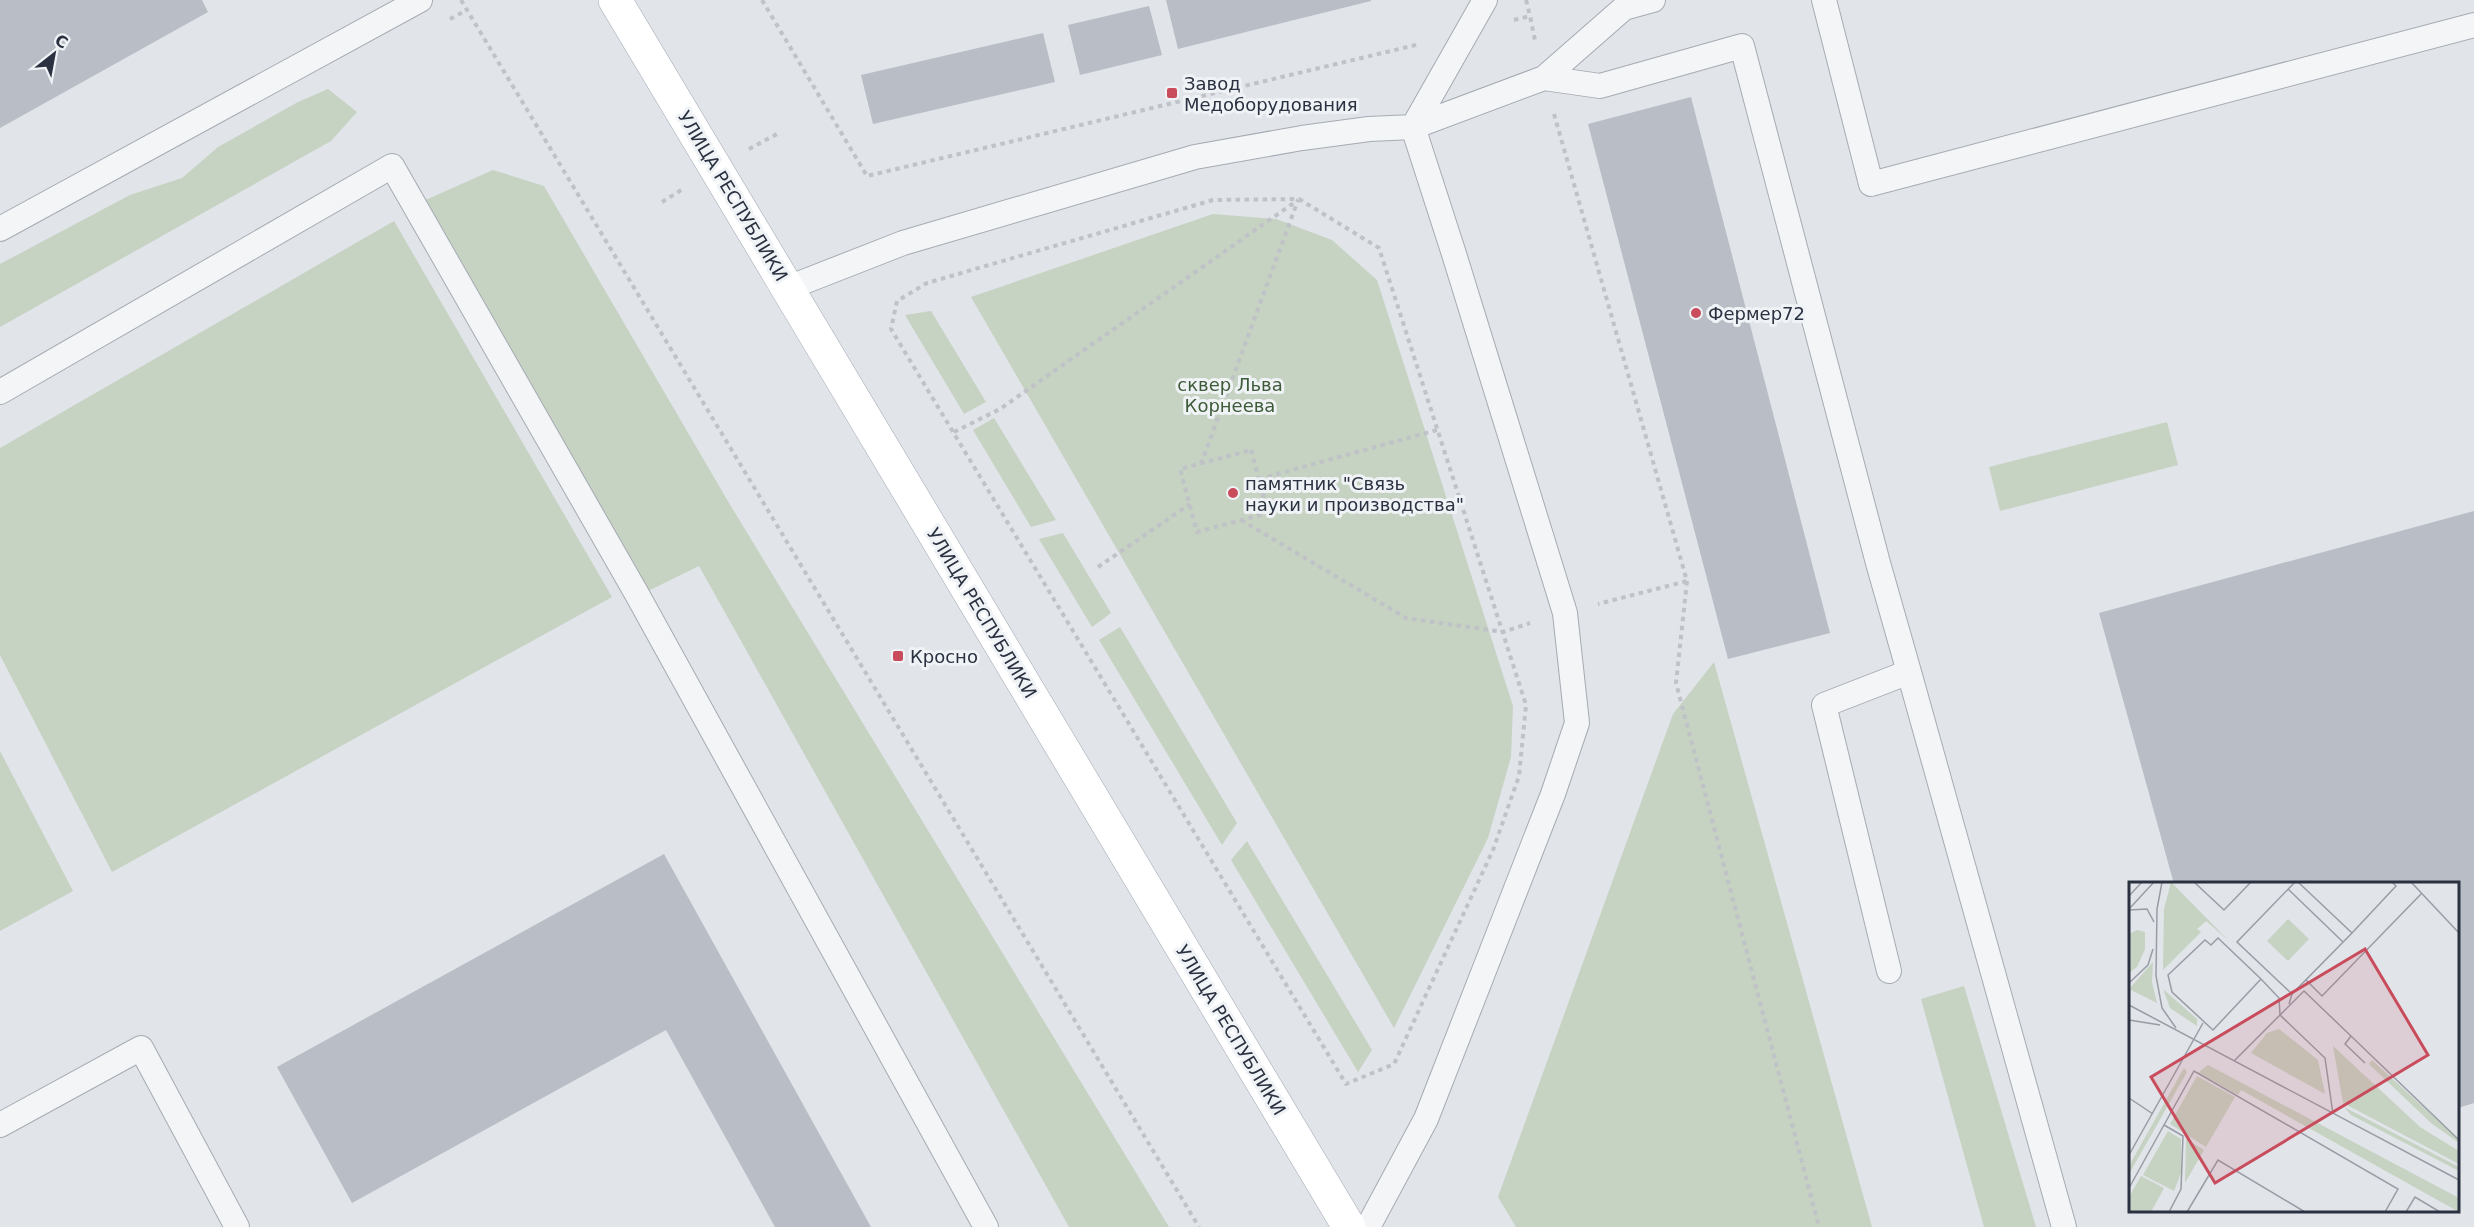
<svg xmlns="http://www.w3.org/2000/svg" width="2474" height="1227" viewBox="0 0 2474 1227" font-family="'DejaVu Sans',sans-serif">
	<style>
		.green { fill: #c6d2c2 }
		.building { fill: #b8bdc6 }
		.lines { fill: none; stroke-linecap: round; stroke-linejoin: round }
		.lane-casing { stroke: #a6abb3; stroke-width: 26 }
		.primary-casing { stroke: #a1a8b4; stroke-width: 34 }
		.path { stroke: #bfc2c7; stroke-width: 4; stroke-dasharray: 4.5 4.5; stroke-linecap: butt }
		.lane { stroke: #f3f5f7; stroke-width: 24 }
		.primary { stroke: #fff; stroke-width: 33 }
		.poi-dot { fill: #c84c5c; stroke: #f0f3f6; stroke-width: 2 }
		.labels { text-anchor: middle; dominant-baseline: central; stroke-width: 6; stroke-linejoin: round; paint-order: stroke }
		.poi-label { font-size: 18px; fill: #2a3140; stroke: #f0f3f6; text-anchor: start }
		.street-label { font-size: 18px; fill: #2a3140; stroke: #f0f3f6 }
		.park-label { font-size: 18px; fill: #3e5b38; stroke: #f0f3f6 }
		.inset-road { fill: none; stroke: #989ca5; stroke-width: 1.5 }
		.view { fill: #c84c5c; fill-opacity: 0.15; stroke: #c84c5c; stroke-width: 3 }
		.inset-edge { fill: none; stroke: #2a3140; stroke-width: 3 }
	</style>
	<rect width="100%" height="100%" fill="#e1e4e9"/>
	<!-- green -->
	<path class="green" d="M 328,89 L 357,112 L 331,141 L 0,327 L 0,264 L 130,195 L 182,178 L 218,147 L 298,102 Z
		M 493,170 L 544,186 L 729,503 L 1169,1227 L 1069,1227 L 699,566 L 644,593 L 421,202 Z
		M 1213,214 L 1276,219 L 1332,240 L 1377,280 L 1513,706 L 1511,757 L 1488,838 L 1394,1028 L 971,297 Z
		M 394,221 L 612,597 L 112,872 L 0,655 L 0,448 Z
		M 931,311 L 986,402 L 964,414 L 905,315 Z
		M 994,418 L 1056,520 L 1031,527 L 973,430 Z
		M 2167,422 L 2178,465 L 2000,511 L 1989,467 Z
		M 1063,533 L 1111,613 L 1092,627 L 1039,539 Z
		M 1120,627 L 1237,823 L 1222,845 L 1099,640 Z
		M 1714,662 L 1872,1227 L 1516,1227 L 1498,1197 L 1673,714 Z
		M 0,751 L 73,891 L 0,931 Z
		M 1247,841 L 1372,1050 L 1358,1072 L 1231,860 Z
		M 1964,986 L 2036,1227 L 1984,1227 L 1921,999 Z"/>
	<!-- building -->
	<path class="building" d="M 0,0 L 202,0 L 208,12 L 0,128 Z
		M 1166,0 L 1371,0 L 1371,1 L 1178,49 Z
		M 1149,6 L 1162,55 L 1080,75 L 1068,25 Z
		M 1043,33 L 1055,82 L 873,124 L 861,75 Z
		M 1691,97 L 1830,633 L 1728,659 L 1588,124 Z
		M 2474,511 L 2474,1103 L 2458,1108 L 2458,884 L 2174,884 L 2099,613 Z
		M 664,854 L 871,1227 L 775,1227 L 666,1030 L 352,1203 L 277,1067 Z"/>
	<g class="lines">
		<!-- lane casing -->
		<g class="lane-casing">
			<path id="lane" d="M 1824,0 L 1871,184 L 2474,25
				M 1544,78 L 1624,8 L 1653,0
				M 1413,127 L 1544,78 L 1600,86 L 1742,46 L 1878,563 L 1909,672 L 1824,705 L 1889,971
				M 1413,127 L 1485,0
				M 0,229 L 420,0
				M 788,288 L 903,243 L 1195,157 L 1302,138 L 1369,129 L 1413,127 L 1454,254 L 1565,613 L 1577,723 L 1553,794 L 1426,1119 L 1368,1227
				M 0,392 L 392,166 L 638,596 L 986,1227
				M 1909,672 L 2064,1227
				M 0,1125 L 141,1048 L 237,1227"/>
		</g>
		<!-- primary casing -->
		<g class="primary-casing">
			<path id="primary" d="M 615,0 L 1349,1227"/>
		</g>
		<!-- path -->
		<path class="path" d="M 461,0 L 1199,1227
			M 762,0 L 867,176 L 1420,44
			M 1526,0 L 1530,16
			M 450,19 L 467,10
			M 1514,20 L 1530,16 L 1535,40
			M 1554,114 L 1687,581 L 1598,604
			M 749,149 L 777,134
			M 1299,199 L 1379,248 L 1526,705 L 1519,776 L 1493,850 L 1394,1064 L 1346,1084 L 891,329 L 897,301 L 927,283 L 1213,200 Z
			M 662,202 L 683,189
			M 954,432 L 1000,409 L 1298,200
			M 1251,450 L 1268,513 L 1197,532 L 1180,469 Z
			M 1201,464 L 1298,200
			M 1259,479 L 1437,430
			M 1241,520 L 1406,618 L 1503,632 L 1530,623
			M 1098,567 L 1190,504
			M 1687,581 L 1676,683 L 1819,1227"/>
		<!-- lane -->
		<use href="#lane" class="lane"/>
		<!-- primary -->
		<use href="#primary" class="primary"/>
	</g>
	<!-- markers -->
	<g class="poi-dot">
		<rect x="1166" y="87" width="12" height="12" rx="3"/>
		<circle cx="1696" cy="313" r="6"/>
		<circle cx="1233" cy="493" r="6"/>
		<rect x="892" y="650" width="12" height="12" rx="3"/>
	</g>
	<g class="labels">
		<!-- poi labels -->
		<g class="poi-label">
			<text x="1184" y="83">Завод<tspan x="1184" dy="21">Медоборудования</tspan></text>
			<text x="1708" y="313">Фермер72</text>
			<text x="1245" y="483">памятник "Связь<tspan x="1245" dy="21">науки и производства"</tspan></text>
			<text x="910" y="656">Кросно</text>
		</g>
		<!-- street labels -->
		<g class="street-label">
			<text transform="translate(733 196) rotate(59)">УЛИЦА РЕСПУБЛИКИ</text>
			<text transform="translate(982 613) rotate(59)">УЛИЦА РЕСПУБЛИКИ</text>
			<text transform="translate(1231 1030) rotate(59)">УЛИЦА РЕСПУБЛИКИ</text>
		</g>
		<!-- park labels -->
		<g class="park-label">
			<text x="1230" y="384">сквер Льва<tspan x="1230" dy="21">Корнеева</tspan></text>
		</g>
	</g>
	<!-- overview -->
	<g transform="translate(2129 882)">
		<rect width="330" height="330" fill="#e1e4e9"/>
		<path d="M 42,0 L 99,58 L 77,39 L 68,47 L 72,50 L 34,88 L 35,27 ZM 159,37 L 180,57 L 159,79 L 138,59 ZM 8,48 L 16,50 L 16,67 L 8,85 L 0,91 L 0,52 ZM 24,80 L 23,100 L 28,121 L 0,107 ZM 34,107 L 68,137 L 68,144 L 41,126 ZM 150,147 L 189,178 L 196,212 L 122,171 L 138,151 ZM 204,164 L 291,245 L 330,269 L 330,282 L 214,221 ZM 243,178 L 330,258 L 330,261 L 302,241 L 240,182 ZM 79,183 L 330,316 L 330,330 L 112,208 L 109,213 L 69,191 ZM 55,186 L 58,190 L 0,292 L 1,282 ZM 68,194 L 106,215 L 77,265 L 41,242 ZM 215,225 L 330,285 L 330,289 L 222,233 ZM 39,249 L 52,257 L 52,291 L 45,309 L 14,293 ZM 57,257 L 75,268 L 56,301 ZM 12,294 L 35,306 L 22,330 L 0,330 L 0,315 Z" fill="#c6d2c2"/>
		<path class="inset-road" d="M 33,0 L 28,27 L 27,94 L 33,126 L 47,146M 65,0 L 95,28 L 122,0M 282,0 L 330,51M 159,7 L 214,60M 0,14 L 13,0M 1,26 L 25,0M 0,28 L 18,27 L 25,40M 223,51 L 267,4 L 263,0M 132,97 L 84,148 L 43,110 L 39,93 L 76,58 L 82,63 L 89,56 L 132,97 L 150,116 L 151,133M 177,98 L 193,114 L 292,12M 0,101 L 19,83 L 24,67M 163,112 L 108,60 L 166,0M 160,122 L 163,112 L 223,51 L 169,0M 0,123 L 330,298M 151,133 L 175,109 L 222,154 L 216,162 L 236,181M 0,138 L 31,143M 222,154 L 330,258M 105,179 L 151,133 L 196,176 L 204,232M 0,216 L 24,232M 35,243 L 54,254 L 52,307 L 40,330M 0,273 L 74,141M 0,306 L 65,189 L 269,307 L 256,330M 58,330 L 89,278 L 176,330M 277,330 L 286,315 L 311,330"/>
		<path class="view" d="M 236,67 L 299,173 L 86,301 L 22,195 Z"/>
		<rect width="330" height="330" class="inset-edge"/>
	</g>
	<!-- north arrow -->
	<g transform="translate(54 54) rotate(31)" stroke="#f0f3f6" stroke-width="4.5" paint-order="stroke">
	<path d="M0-4.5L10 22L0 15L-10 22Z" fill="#2a3140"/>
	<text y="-9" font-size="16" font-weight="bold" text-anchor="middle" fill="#2a3140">С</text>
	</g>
</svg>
